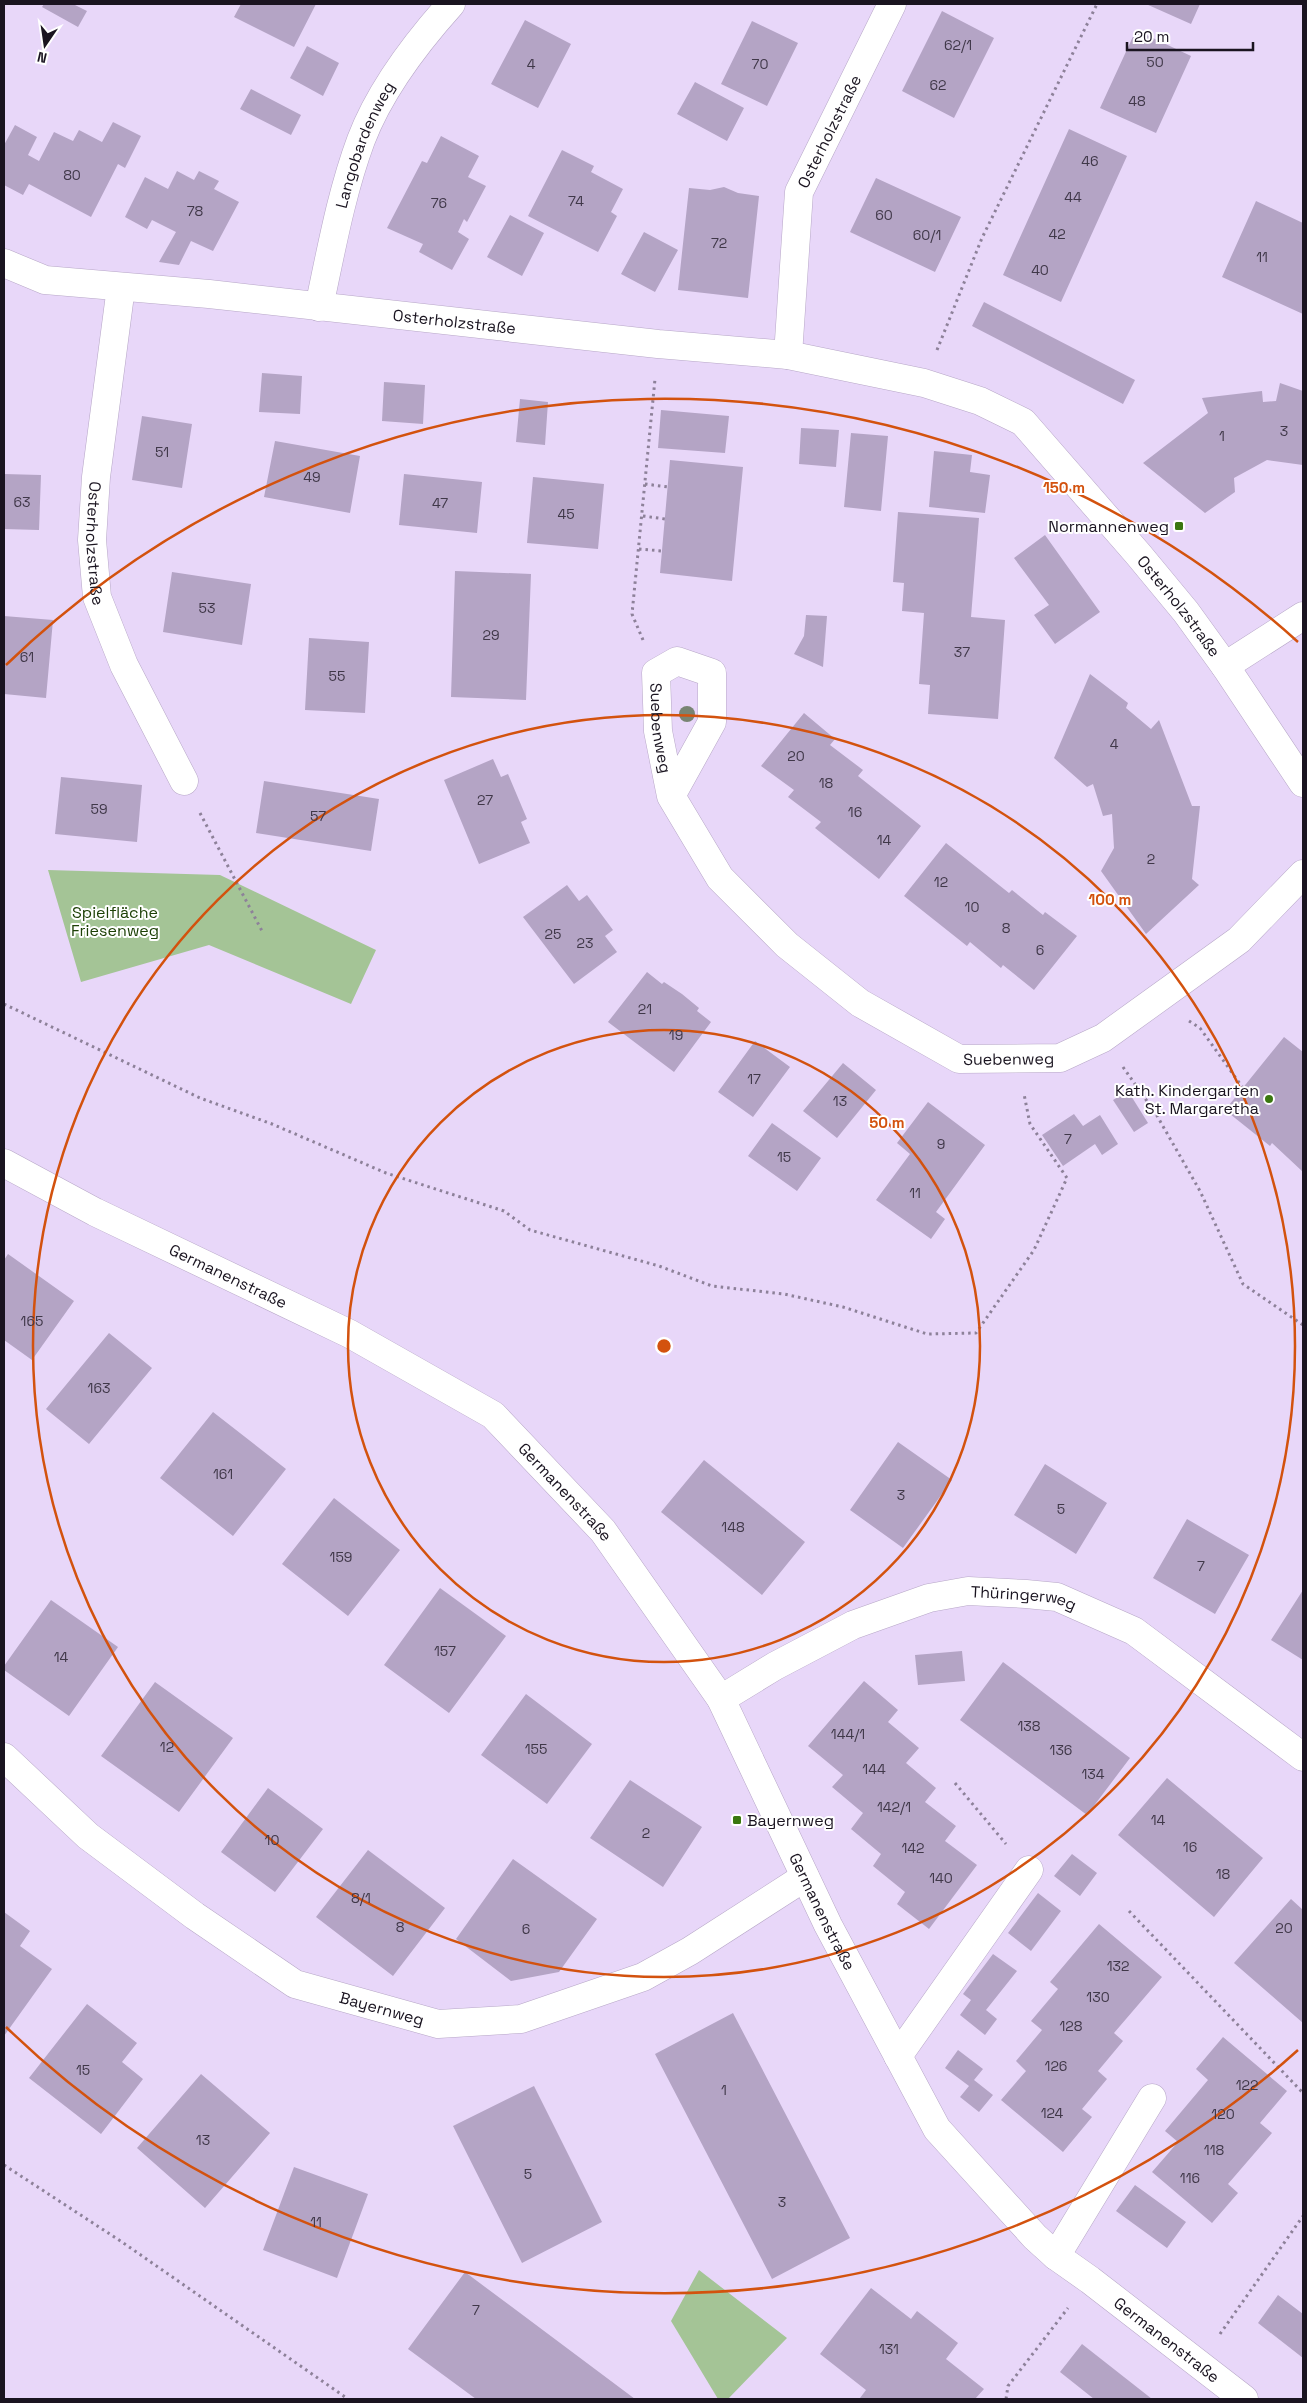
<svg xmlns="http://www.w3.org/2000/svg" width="1307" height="2403" viewBox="0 0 1307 2403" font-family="'Space Grotesk',sans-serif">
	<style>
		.green { fill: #a4c496 }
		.building { fill: #b4a4c5 }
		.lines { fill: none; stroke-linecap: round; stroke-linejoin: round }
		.minor-casing { stroke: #b7a7c7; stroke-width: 29 }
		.path { stroke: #8d8199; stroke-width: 3; stroke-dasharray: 2.5 4; stroke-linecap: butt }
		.minor { stroke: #fff; stroke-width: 28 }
		.tree { fill: #788473 }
		.ring { fill: none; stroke: #d3520e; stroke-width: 2.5 }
		.poi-dot { fill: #3a7710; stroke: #fff; stroke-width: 2 }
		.labels { text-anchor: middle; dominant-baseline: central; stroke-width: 4; stroke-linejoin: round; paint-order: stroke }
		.number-label { font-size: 14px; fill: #403849 }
		.street-label { font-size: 16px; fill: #1a1420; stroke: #fff }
		.poi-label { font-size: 16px; fill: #1a1420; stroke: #fff; text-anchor: end }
		.park-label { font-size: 16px; fill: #1d4106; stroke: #fff }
		.centre { fill: #d3520e; stroke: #fff; stroke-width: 2.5 }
		.ring-label { font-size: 15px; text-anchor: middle; font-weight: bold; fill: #d3520e; stroke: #fff; stroke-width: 4; stroke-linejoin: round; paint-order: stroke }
	</style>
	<rect width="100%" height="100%" fill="#e8d7f9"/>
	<!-- green -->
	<path class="green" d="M 48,870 L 220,875 L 376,950 L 351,1004 L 209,945 L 81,982 Z
		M 699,2270 L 787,2338 L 728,2399 L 718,2399 L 671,2321 Z"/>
	<!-- building -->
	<path class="building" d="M 44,4 L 73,4 L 87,11 L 78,27 L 42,7 Z
		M 241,4 L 316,4 L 294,47 L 234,17 Z
		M 1146,4 L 1200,4 L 1191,24 Z
		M 942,11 L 994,38 L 954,118 L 902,91 Z
		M 525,20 L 571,44 L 538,108 L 491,84 Z
		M 752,21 L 798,43 L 767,106 L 721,84 Z
		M 1136,30 L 1191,56 L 1156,133 L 1100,108 Z
		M 307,46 L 339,63 L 323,96 L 290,78 Z
		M 695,82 L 744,108 L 727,141 L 677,114 Z
		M 251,89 L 301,115 L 291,135 L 240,109 Z
		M 113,122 L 141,136 L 125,168 L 118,164 L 91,217 L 29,184 L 23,195 L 4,185 L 4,145 L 15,125 L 37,137 L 28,155 L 39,161 L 54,132 L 73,141 L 79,130 L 102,142 Z
		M 1069,129 L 1127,156 L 1061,302 L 1003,275 Z
		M 441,136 L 479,156 L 468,177 L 486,186 L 467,222 L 464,219 L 458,232 L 469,239 L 452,270 L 419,252 L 423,244 L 387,228 L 422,161 L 427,163 Z
		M 562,150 L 594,166 L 591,172 L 623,189 L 611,212 L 617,216 L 598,252 L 528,216 Z
		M 177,171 L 194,180 L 199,171 L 219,181 L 214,189 L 239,202 L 213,251 L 191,241 L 179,265 L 159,262 L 176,232 L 152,220 L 147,229 L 125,217 L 145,177 L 168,189 Z
		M 876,178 L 961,217 L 935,272 L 850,232 Z
		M 724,187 L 738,193 L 759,196 L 748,298 L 678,290 L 689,188 L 710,190 Z
		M 1256,201 L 1303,223 L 1303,314 L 1222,277 Z
		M 510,215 L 544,233 L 522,276 L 487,257 Z
		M 644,232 L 678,250 L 655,292 L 621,274 Z
		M 984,302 L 1135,380 L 1123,404 L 972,326 Z
		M 262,373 L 302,376 L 300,414 L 259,412 Z
		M 384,382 L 425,385 L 423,424 L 382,421 Z
		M 1280,383 L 1303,391 L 1303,465 L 1267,460 L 1234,478 L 1235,492 L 1205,513 L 1143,463 L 1208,413 L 1202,398 L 1262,391 L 1263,402 L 1276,401 Z
		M 520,399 L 548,402 L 545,445 L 516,442 Z
		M 661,410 L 729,416 L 725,453 L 658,448 Z
		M 142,416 L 192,424 L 182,488 L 132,480 Z
		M 801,428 L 839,430 L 836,467 L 799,464 Z
		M 851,433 L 888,436 L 881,511 L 844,507 Z
		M 275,441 L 360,456 L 350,513 L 264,497 Z
		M 934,451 L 972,455 L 970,472 L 990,475 L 985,513 L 929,507 Z
		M 670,460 L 743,467 L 732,581 L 660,573 Z
		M 4,474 L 41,475 L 39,530 L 4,529 Z
		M 404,474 L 482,482 L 477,533 L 399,525 Z
		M 533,477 L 604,484 L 598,549 L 527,543 Z
		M 898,512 L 979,518 L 971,617 L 1005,620 L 998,719 L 928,714 L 930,685 L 919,684 L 924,613 L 902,611 L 904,583 L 893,582 Z
		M 1045,535 L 1100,612 L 1055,644 L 1034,615 L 1049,605 L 1014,558 Z
		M 455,571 L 531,574 L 526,700 L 451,697 Z
		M 172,572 L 251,584 L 242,645 L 163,632 Z
		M 806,615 L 827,616 L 823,667 L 794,654 L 804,636 Z
		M 4,616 L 53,620 L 46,698 L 4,694 Z
		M 309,638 L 369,642 L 365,713 L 305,710 Z
		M 1090,674 L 1128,703 L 1126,708 L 1151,729 L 1159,720 L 1192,806 L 1200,806 L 1192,879 L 1199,885 L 1146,934 L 1101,871 L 1114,848 L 1112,814 L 1103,816 L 1093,784 L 1087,787 L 1054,758 Z
		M 804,713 L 835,739 L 830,745 L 863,770 L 858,776 L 921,826 L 879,879 L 815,828 L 821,822 L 788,797 L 794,790 L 761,766 Z
		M 493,759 L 501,777 L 508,774 L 527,819 L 521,822 L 530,843 L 479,864 L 444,780 Z
		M 61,777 L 142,785 L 137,842 L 55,834 Z
		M 264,781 L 379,799 L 371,851 L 256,833 Z
		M 946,843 L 1009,893 L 1012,890 L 1043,915 L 1045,912 L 1077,936 L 1034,990 L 1003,965 L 1001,968 L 970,942 L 967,946 L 904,896 Z
		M 567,885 L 579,901 L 587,895 L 613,930 L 605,936 L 617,952 L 574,984 L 523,917 Z
		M 647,972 L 662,984 L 664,982 L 682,994 L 699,1008 L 697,1011 L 711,1022 L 674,1072 L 608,1022 Z
		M 1284,1037 L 1303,1052 L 1303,1172 L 1272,1143 L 1270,1146 L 1225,1110 Z
		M 755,1041 L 790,1067 L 753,1117 L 718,1092 Z
		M 843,1063 L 876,1090 L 837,1138 L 803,1111 Z
		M 1128,1091 L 1148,1123 L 1134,1132 L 1113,1100 Z
		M 928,1102 L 985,1145 L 936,1212 L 945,1219 L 931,1239 L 876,1200 L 910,1154 L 897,1143 Z
		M 1074,1114 L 1083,1126 L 1100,1115 L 1118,1144 L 1102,1155 L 1095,1144 L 1063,1166 L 1042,1135 Z
		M 772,1123 L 821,1158 L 797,1191 L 748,1156 Z
		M 8,1254 L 74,1301 L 32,1360 L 4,1340 L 4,1260 Z
		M 109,1333 L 152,1368 L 89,1444 L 46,1409 Z
		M 213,1412 L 286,1469 L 233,1536 L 160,1478 Z
		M 898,1442 L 952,1480 L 903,1548 L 850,1510 Z
		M 704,1460 L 805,1542 L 762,1595 L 661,1512 Z
		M 1045,1464 L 1107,1503 L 1076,1554 L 1014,1515 Z
		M 334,1498 L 400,1550 L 348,1616 L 282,1564 Z
		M 1187,1519 L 1249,1555 L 1215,1614 L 1153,1578 Z
		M 440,1588 L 506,1636 L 449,1713 L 384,1665 Z
		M 1303,1590 L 1303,1660 L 1271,1640 Z
		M 51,1600 L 118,1647 L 69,1716 L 4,1670 L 4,1666 Z
		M 962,1651 L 965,1681 L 918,1685 L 915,1655 Z
		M 1003,1662 L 1130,1758 L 1087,1815 L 960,1720 Z
		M 864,1681 L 898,1710 L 888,1722 L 919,1748 L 906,1763 L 936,1788 L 925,1802 L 956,1826 L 945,1841 L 977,1865 L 929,1929 L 897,1904 L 905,1892 L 873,1866 L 881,1854 L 851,1829 L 863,1813 L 832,1787 L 843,1775 L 808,1746 Z
		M 155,1682 L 233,1738 L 179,1812 L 101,1756 Z
		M 526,1694 L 592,1744 L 547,1804 L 481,1755 Z
		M 1167,1778 L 1263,1858 L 1214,1917 L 1118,1835 Z
		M 630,1780 L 702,1827 L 663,1887 L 590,1838 Z
		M 268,1788 L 323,1829 L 275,1892 L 221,1852 Z
		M 368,1850 L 445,1908 L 393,1976 L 316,1917 Z
		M 1072,1854 L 1097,1873 L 1080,1896 L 1054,1876 Z
		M 513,1859 L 597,1919 L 559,1972 L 511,1981 L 456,1939 Z
		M 1038,1893 L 1061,1911 L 1031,1951 L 1008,1933 Z
		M 1291,1899 L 1303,1910 L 1303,2023 L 1234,1963 Z
		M 4,1912 L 30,1931 L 20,1946 L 52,1969 L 4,2036 Z
		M 1099,1924 L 1162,1977 L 1114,2033 L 1123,2041 L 1098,2071 L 1107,2079 L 1082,2109 L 1092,2117 L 1063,2152 L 1001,2100 L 1026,2071 L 1016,2061 L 1042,2030 L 1031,2021 L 1058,1989 L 1050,1982 Z
		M 993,1954 L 1017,1971 L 986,2010 L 997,2019 L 985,2035 L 960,2015 L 971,2000 L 963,1994 Z
		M 87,2004 L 137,2043 L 122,2062 L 143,2079 L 101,2134 L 29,2078 Z
		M 733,2013 L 850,2238 L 772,2279 L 655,2054 Z
		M 1223,2037 L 1287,2091 L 1260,2123 L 1272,2133 L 1228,2184 L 1238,2193 L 1212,2223 L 1152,2172 L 1178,2142 L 1165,2131 L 1208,2080 L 1196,2069 Z
		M 958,2050 L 983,2069 L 974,2080 L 993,2095 L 979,2112 L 960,2097 L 969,2086 L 945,2068 Z
		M 201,2074 L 270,2133 L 205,2208 L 137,2148 Z
		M 534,2086 L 602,2222 L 522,2263 L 453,2126 Z
		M 294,2167 L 368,2194 L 337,2278 L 263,2250 Z
		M 1135,2185 L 1186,2222 L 1167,2248 L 1116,2211 Z
		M 465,2272 L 635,2399 L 476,2399 L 408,2349 Z
		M 871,2288 L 911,2319 L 917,2311 L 958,2343 L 946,2359 L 984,2389 L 975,2399 L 862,2399 L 860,2398 L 866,2390 L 820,2354 Z
		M 1278,2295 L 1303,2314 L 1303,2358 L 1258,2323 Z
		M 1082,2344 L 1152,2399 L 1094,2399 L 1060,2372 Z"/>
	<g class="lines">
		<!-- minor casing -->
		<g class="minor-casing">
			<g id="minor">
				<path id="s1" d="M 4,263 L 45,280 L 209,294 L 658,344 L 788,355 L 924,383 L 980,401 L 1023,422 L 1138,554 L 1186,612 L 1225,666 L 1303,783"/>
				<path id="s2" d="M 121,287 L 96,477 L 92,540 L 97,597 L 124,665 L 184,781"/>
				<path id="s3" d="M 319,307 C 331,251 341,194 361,140 C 380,90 416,43 451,4"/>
				<path id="s4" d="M 788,355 L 799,192 L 892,4"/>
				<path d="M 1225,666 L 1303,616"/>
				<path id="s5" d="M 671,796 L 712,722 L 712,673 L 677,661 L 656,673 L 658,731 L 671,796 L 720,878 L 787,945 L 860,1003 L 959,1059 L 1060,1058 L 1103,1038 L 1239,940 L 1303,874"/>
				<path id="s6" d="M 4,1163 L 95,1212 L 350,1334 L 493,1415 L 603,1531 L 721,1699 L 828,1925 L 937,2129 L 1035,2237 L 1056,2256 L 1090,2280 L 1244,2399"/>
				<path id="s7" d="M 721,1699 L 775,1666 L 853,1625 L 929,1598 L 968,1591 L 1026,1594 L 1057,1597 L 1134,1631 L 1303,1757"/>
				<path id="s8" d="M 4,1757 L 88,1836 L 195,1916 L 295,1984 L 438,2024 L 521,2019 L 643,1977 L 690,1951 L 805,1877"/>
				<path d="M 898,2056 L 1029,1870"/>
				<path d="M 1056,2256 L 1152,2098"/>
			</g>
		</g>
		<!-- path -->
		<path class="path" d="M 937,350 L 982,238 L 1097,4
			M 645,484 L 668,487
			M 643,516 L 665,519
			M 639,549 L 662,551
			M 643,640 L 632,614 L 655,379
			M 200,813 L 262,931
			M 4,1004 L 200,1098 L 272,1124 L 386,1173 L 504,1211 L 530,1230 L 659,1266 L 712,1286 L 784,1294 L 843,1307 L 927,1334 L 976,1333 L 1034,1250 L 1067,1178 L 1030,1124 L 1024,1094
			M 1189,1021 L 1200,1028 L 1243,1088
			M 1123,1067 L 1156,1114 L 1200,1191 L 1243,1284 L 1303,1325
			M 955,1783 L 1006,1844
			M 1129,1911 L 1303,2093
			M 4,2165 L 122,2242 L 348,2399
			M 1220,2334 L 1303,2216
			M 1006,2399 L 1008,2386 L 1068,2308"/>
		<!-- minor -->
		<use href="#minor" class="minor"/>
	</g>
	<!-- trees -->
	<circle class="tree" cx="687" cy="714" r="8"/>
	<!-- distance rings -->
	<g class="ring">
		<circle cx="664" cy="1346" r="316"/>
		<circle cx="664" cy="1346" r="631"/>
		<path d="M1298 2050A947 947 0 0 1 6 2027M6 665A947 947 0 0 1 1298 642"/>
	</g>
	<!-- markers -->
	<g class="poi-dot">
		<rect x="1174" y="521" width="10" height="10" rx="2.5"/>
		<circle cx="1269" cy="1099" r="5"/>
		<rect x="732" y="1815" width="10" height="10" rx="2.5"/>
	</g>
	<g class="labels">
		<!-- number labels -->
		<g class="number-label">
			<text x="958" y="45">62/1</text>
			<text x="1155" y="62">50</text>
			<text x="531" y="64">4</text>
			<text x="760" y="64">70</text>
			<text x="938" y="85">62</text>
			<text x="1137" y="101">48</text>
			<text x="1090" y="161">46</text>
			<text x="72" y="175">80</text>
			<text x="1073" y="197">44</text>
			<text x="576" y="201">74</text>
			<text x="439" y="203">76</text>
			<text x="195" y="211">78</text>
			<text x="884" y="215">60</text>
			<text x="1057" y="234">42</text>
			<text x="927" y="235">60/1</text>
			<text x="719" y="243">72</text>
			<text x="1262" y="257">11</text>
			<text x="1040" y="270">40</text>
			<text x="1284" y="431">3</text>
			<text x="1222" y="436">1</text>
			<text x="162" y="452">51</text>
			<text x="312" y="477">49</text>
			<text x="22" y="502">63</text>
			<text x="440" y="503">47</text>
			<text x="566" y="514">45</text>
			<text x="207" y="608">53</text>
			<text x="491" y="635">29</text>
			<text x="962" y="652">37</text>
			<text x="27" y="657">61</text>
			<text x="337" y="676">55</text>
			<text x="1114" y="744">4</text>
			<text x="796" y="756">20</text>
			<text x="826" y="783">18</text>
			<text x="485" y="800">27</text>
			<text x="99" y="809">59</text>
			<text x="855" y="812">16</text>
			<text x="318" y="816">57</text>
			<text x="884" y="840">14</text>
			<text x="1151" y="859">2</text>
			<text x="941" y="882">12</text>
			<text x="972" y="907">10</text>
			<text x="1006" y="928">8</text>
			<text x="553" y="934">25</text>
			<text x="585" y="943">23</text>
			<text x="1040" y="950">6</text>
			<text x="645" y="1009">21</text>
			<text x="676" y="1035">19</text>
			<text x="754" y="1079">17</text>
			<text x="840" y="1101">13</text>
			<text x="1068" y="1139">7</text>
			<text x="941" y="1144">9</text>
			<text x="784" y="1157">15</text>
			<text x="915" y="1193">11</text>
			<text x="32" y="1321">165</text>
			<text x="99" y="1388">163</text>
			<text x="223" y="1474">161</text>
			<text x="901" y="1495">3</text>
			<text x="1061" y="1509">5</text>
			<text x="733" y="1527">148</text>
			<text x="341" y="1557">159</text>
			<text x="1201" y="1566">7</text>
			<text x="445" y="1651">157</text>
			<text x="61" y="1657">14</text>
			<text x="1029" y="1726">138</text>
			<text x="848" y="1734">144/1</text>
			<text x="167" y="1747">12</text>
			<text x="536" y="1749">155</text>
			<text x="1061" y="1750">136</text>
			<text x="874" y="1769">144</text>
			<text x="1093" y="1774">134</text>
			<text x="894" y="1807">142/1</text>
			<text x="1158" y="1820">14</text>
			<text x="646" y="1833">2</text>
			<text x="272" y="1840">10</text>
			<text x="1190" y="1847">16</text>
			<text x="913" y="1848">142</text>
			<text x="1223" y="1874">18</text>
			<text x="941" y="1878">140</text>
			<text x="361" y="1898">8/1</text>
			<text x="400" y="1927">8</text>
			<text x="1284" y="1928">20</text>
			<text x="526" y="1929">6</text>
			<text x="1118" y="1966">132</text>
			<text x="1098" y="1997">130</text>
			<text x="1071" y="2026">128</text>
			<text x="1056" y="2066">126</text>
			<text x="83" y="2070">15</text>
			<text x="1247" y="2085">122</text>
			<text x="724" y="2090">1</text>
			<text x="1052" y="2113">124</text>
			<text x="1223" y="2114">120</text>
			<text x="203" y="2140">13</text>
			<text x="1214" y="2150">118</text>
			<text x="528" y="2174">5</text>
			<text x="1190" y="2178">116</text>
			<text x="782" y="2202">3</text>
			<text x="316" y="2222">11</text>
			<text x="476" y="2310">7</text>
			<text x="889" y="2349">131</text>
		</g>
		<!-- street labels -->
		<g class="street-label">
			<text stroke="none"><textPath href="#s4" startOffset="231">Osterholzstraße</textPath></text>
			<text stroke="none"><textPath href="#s3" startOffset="169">Langobardenweg</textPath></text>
			<text stroke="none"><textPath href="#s1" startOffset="456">Osterholzstraße</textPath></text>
			<text stroke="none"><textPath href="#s2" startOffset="258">Osterholzstraße</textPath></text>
			<text stroke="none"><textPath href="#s1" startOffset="1278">Osterholzstraße</textPath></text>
			<text stroke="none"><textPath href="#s5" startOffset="250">Suebenweg</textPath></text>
			<text stroke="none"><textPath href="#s5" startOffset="766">Suebenweg</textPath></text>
			<text stroke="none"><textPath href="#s6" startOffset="251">Germanenstraße</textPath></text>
			<text stroke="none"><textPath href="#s6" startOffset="656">Germanenstraße</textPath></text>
			<text stroke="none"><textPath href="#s7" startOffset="328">Thüringerweg</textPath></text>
			<text stroke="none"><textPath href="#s6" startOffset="1151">Germanenstraße</textPath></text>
			<text stroke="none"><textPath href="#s8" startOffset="460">Bayernweg</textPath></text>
			<text stroke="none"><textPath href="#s6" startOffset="1710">Germanenstraße</textPath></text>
		</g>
		<!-- poi labels -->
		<g class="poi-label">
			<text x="1169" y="526">Normannenweg</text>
			<text x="1259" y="1090">Kath. Kindergarten<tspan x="1259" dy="18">St. Margaretha</tspan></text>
			<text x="747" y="1820" text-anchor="start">Bayernweg</text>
		</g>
		<!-- park labels -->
		<g class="park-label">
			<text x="115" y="912">Spielfläche<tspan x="115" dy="18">Friesenweg</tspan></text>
		</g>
	</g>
	<circle cx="664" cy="1346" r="8" class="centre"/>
	<g class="ring-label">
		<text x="1064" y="493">150 m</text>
		<text x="1110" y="905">100 m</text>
		<text x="887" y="1128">50 m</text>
	</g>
	<!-- border -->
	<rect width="1307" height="2403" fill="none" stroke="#1a1420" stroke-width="10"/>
	<!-- north arrow -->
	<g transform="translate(45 45) rotate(193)" stroke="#ffffff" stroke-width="4" paint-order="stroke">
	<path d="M0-4L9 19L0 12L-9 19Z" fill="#1a1420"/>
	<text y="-8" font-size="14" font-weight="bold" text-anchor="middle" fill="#1a1420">N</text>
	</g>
	<!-- scale -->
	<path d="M1127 42v8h126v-8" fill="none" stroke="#1a1420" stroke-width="2.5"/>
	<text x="1134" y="42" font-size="15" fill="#1a1420" stroke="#ffffff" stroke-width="4" paint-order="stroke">20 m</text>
</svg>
